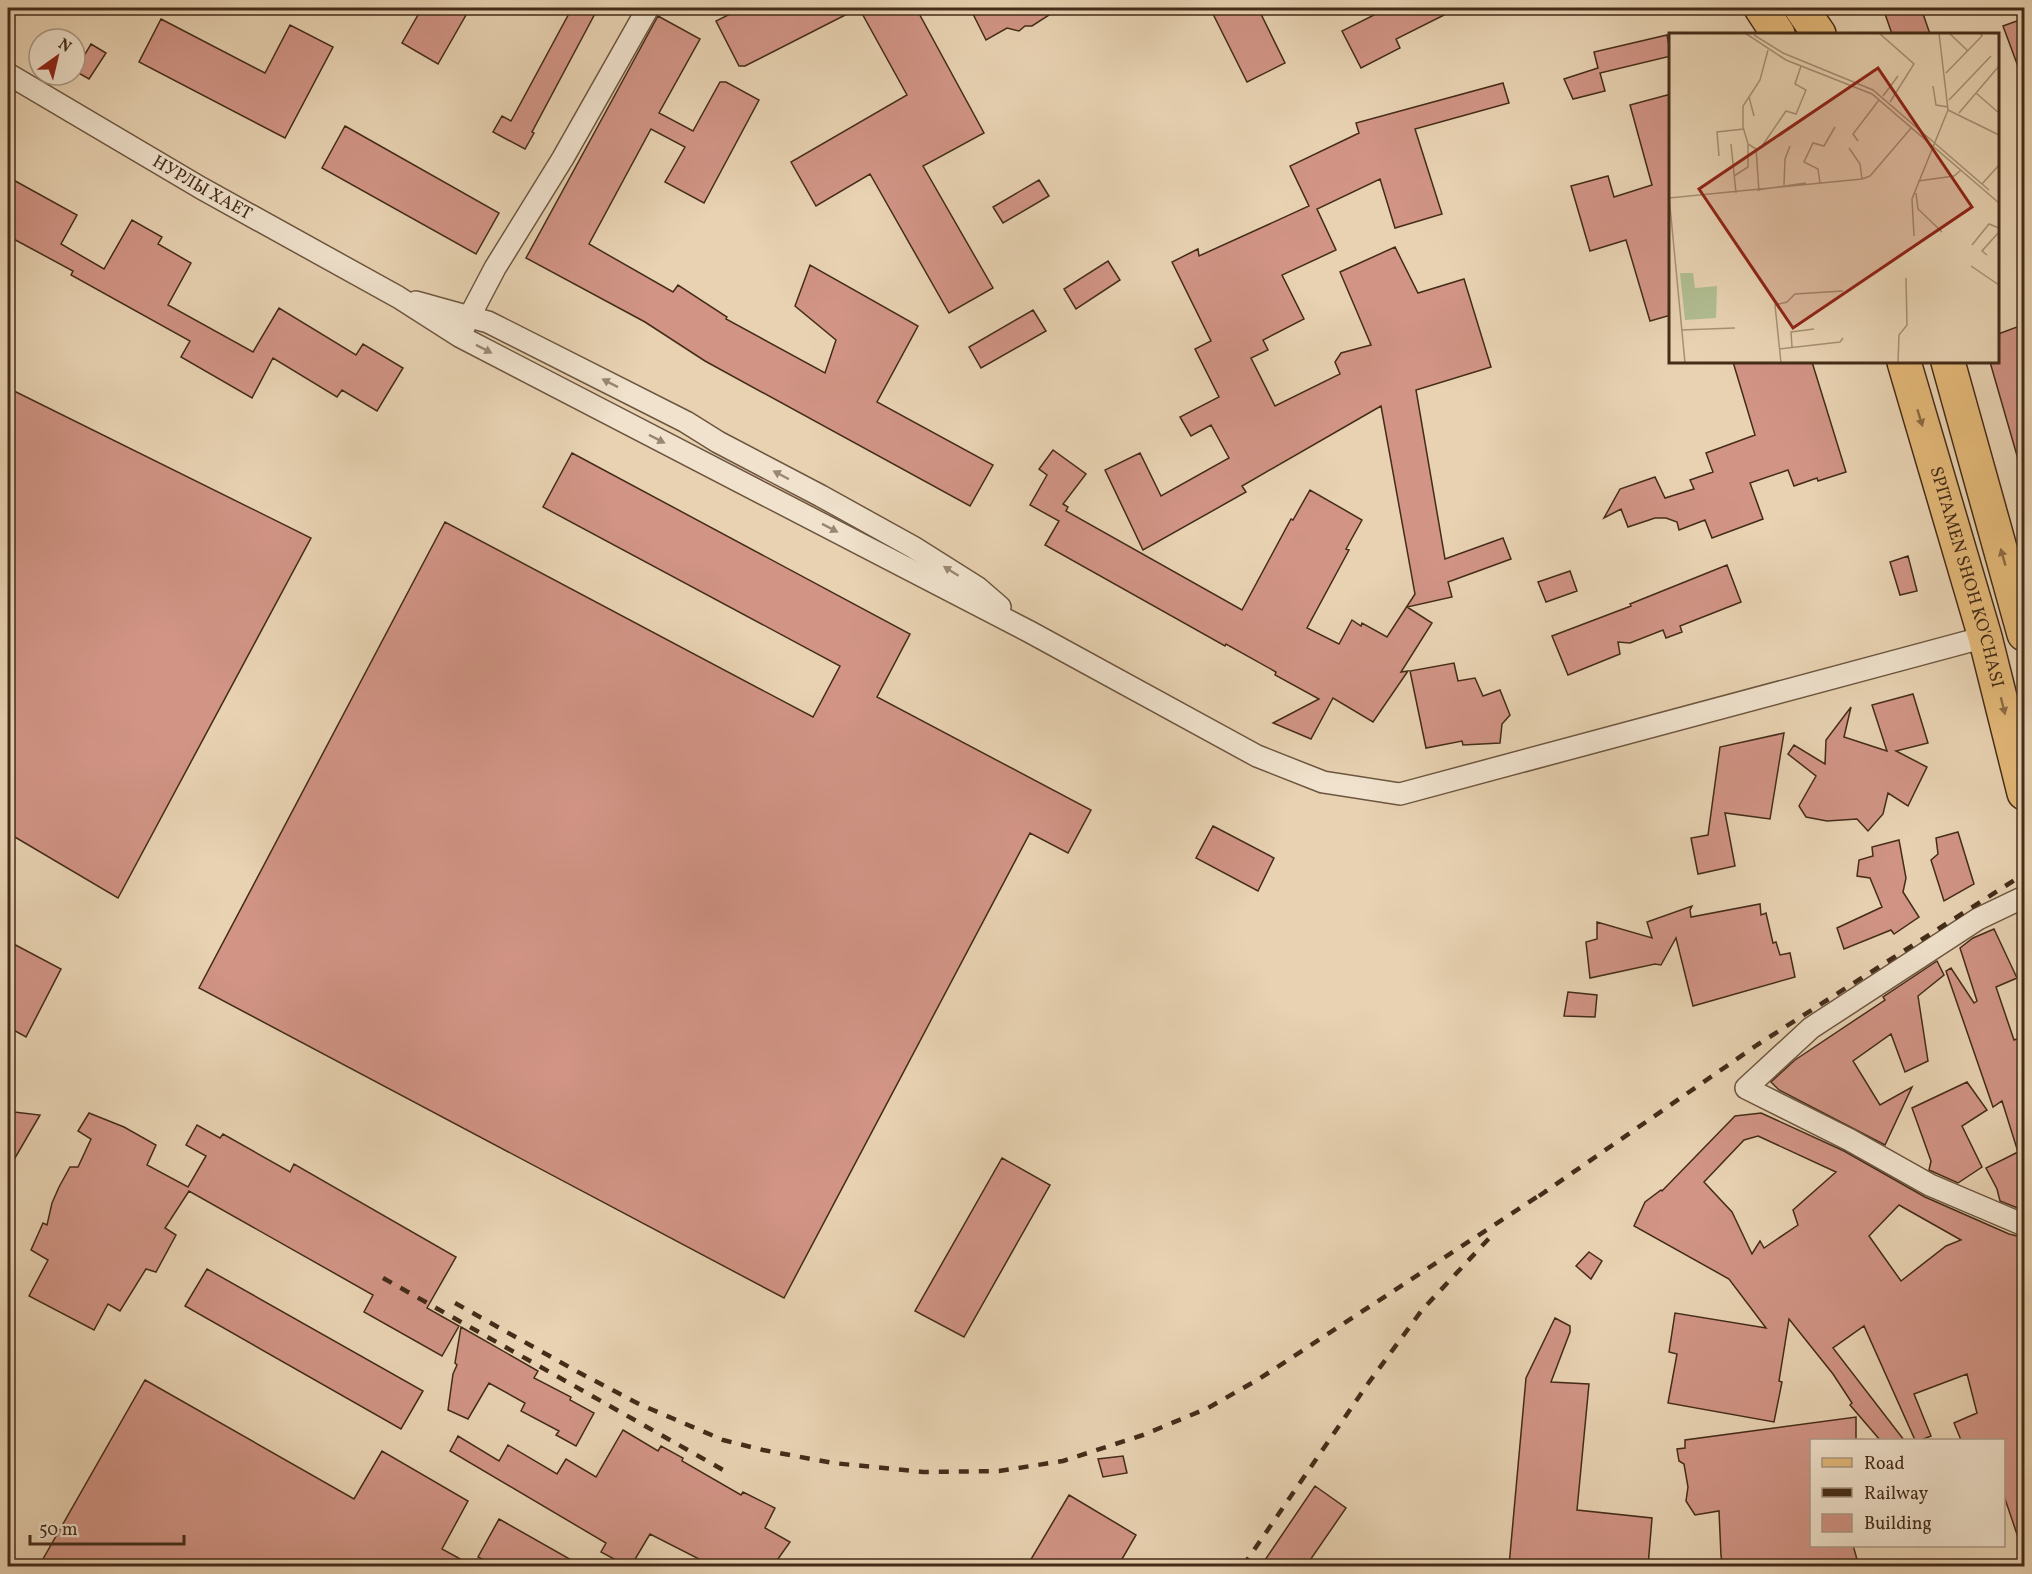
<svg xmlns="http://www.w3.org/2000/svg" width="2032" height="1574" viewBox="0 0 2032 1574" font-family="Vollkorn,serif">
	<style>
		.building { fill: #d19485; stroke: #442c19; stroke-width: 1.5; fill-rule: evenodd }
		.lines { fill: none; stroke-linecap: round; stroke-linejoin: round }
		.minor-casing { stroke: #6d563f; stroke-width: 24 }
		.primary-casing { stroke: #442c19; stroke-width: 36 }
		.minor { stroke: #f0e2cd; stroke-width: 21 }
		.primary { stroke: #e4b979; stroke-width: 33 }
		.rail { stroke: #442c19; stroke-width: 4.5; stroke-dasharray: 10 10; stroke-linecap: butt }
		.oneway { fill: #9a8773 }
		.oneway2 { fill: #8c6b44 }
		.labels { text-anchor: middle; dominant-baseline: central; stroke-width: 6; stroke-linejoin: round; paint-order: stroke }
		.street-label { font-size: 18px; fill: #442c19; stroke: #f0e2cd }
		.inset-road { fill: none; stroke: #a69075; stroke-width: 1.5 }
		.view { fill: #8f2418; fill-opacity: 0.15; stroke: #8f2418; stroke-width: 3 }
		.inset-edge { fill: none; stroke: #442c19; stroke-width: 3 }
	</style>
	<rect width="100%" height="100%" fill="#e8d2b2"/>
	<filter id="stains"><feTurbulence type="fractalNoise" baseFrequency=".00333" numOctaves="4"/><feColorMatrix values="0 0 0 0 .2 0 0 0 0 .09 0 0 0 0 .02 0 0 0 .5 -.17"/></filter>
	<radialGradient id="worn" r=".72"><stop offset=".6" stop-color="#630" stop-opacity="0"/><stop offset="1" stop-color="#630" stop-opacity=".3"/></radialGradient>
	<!-- building -->
	<path class="building" d="M 422,8 L 470,8 L 438,64 L 402,43 Z
		M 572,8 L 598,8 L 532,132 L 534,133 L 525,149 L 493,132 L 502,116 L 511,121 Z
		M 742,8 L 859,8 L 745,66 L 739,66 L 716,21 Z
		M 859,8 L 916,8 L 984,133 L 923,166 L 993,288 L 949,313 L 870,174 L 816,206 L 791,162 L 907,95 Z
		M 970,8 L 1060,8 L 1032,26 L 1025,26 L 1019,31 L 1007,28 L 986,40 Z
		M 1210,8 L 1258,8 L 1285,63 L 1247,82 Z
		M 1377,8 L 1458,8 L 1396,39 L 1400,48 L 1361,68 L 1342,31 L 1380,12 Z
		M 1883,8 L 1921,8 L 1930,34 L 1892,34 Z
		M 658,16 L 700,39 L 659,113 L 693,131 L 720,82 L 726,82 L 759,100 L 704,203 L 665,182 L 685,147 L 651,129 L 589,244 L 673,292 L 678,285 L 727,317 L 726,319 L 825,373 L 836,340 L 795,306 L 810,265 L 918,326 L 877,402 L 993,465 L 970,506 L 705,361 L 645,322 L 526,258 Z
		M 2025,18 L 2025,80 L 2023,80 L 2003,26 Z
		M 161,19 L 265,73 L 290,25 L 333,47 L 285,138 L 139,62 Z
		M 1667,35 L 1671,56 L 1600,73 L 1605,91 L 1573,99 L 1564,79 L 1598,68 L 1594,52 Z
		M 91,44 L 106,53 L 89,79 L 75,71 Z
		M 1503,83 L 1509,103 L 1415,129 L 1442,214 L 1395,228 L 1380,179 L 1317,209 L 1336,250 L 1282,275 L 1304,319 L 1263,340 L 1268,350 L 1251,358 L 1275,406 L 1340,374 L 1335,362 L 1341,353 L 1371,345 L 1340,272 L 1395,247 L 1418,293 L 1464,279 L 1491,367 L 1416,390 L 1445,559 L 1503,538 L 1511,559 L 1448,582 L 1452,597 L 1407,607 L 1432,623 L 1401,672 L 1408,671 L 1373,722 L 1333,698 L 1311,739 L 1273,723 L 1319,699 L 1275,675 L 1276,672 L 1226,644 L 1225,646 L 1045,545 L 1059,521 L 1030,505 L 1047,475 L 1039,469 L 1053,450 L 1086,474 L 1063,504 L 1068,507 L 1066,511 L 1242,610 L 1291,519 L 1293,520 L 1310,490 L 1362,520 L 1346,549 L 1349,550 L 1307,628 L 1339,644 L 1352,620 L 1361,626 L 1362,623 L 1387,637 L 1415,594 L 1381,406 L 1242,486 L 1246,492 L 1143,550 L 1105,470 L 1140,453 L 1161,496 L 1229,458 L 1211,425 L 1191,436 L 1180,417 L 1219,397 L 1195,349 L 1211,341 L 1172,262 L 1198,249 L 1199,256 L 1309,206 L 1290,166 L 1359,133 L 1356,123 Z
		M 1671,94 L 1671,315 L 1650,321 L 1626,240 L 1590,251 L 1571,186 L 1608,176 L 1614,197 L 1652,185 L 1630,105 Z
		M 345,126 L 499,213 L 476,254 L 322,168 Z
		M 8,177 L 77,215 L 61,244 L 104,269 L 132,220 L 162,237 L 158,244 L 191,263 L 168,305 L 253,352 L 279,308 L 356,355 L 363,344 L 403,368 L 377,411 L 342,390 L 337,397 L 273,358 L 252,398 L 181,357 L 190,341 L 71,275 L 73,271 L 8,236 Z
		M 1039,180 L 1049,196 L 1003,223 L 993,207 Z
		M 1108,261 L 1120,280 L 1076,309 L 1064,289 Z
		M 1033,310 L 1046,331 L 981,368 L 969,347 Z
		M 2025,324 L 2025,466 L 2020,466 L 1990,362 L 1998,362 L 1998,334 Z
		M 1733,362 L 1812,362 L 1846,472 L 1818,481 L 1817,478 L 1794,486 L 1788,470 L 1750,483 L 1763,519 L 1712,538 L 1705,520 L 1679,530 L 1677,522 L 1666,518 L 1655,518 L 1628,527 L 1621,509 L 1604,518 L 1620,489 L 1655,477 L 1665,498 L 1694,489 L 1690,480 L 1713,472 L 1706,453 L 1755,435 Z
		M 8,388 L 311,538 L 118,898 L 8,833 Z
		M 572,453 L 910,634 L 877,697 L 1091,810 L 1068,853 L 1030,833 L 784,1298 L 199,988 L 445,522 L 813,717 L 840,666 L 543,507 Z
		M 1908,556 L 1917,591 L 1900,595 L 1890,562 Z
		M 1727,565 L 1741,602 L 1680,626 L 1682,632 L 1666,638 L 1663,630 L 1630,643 L 1618,642 L 1620,654 L 1568,675 L 1552,636 L 1631,606 L 1630,604 Z
		M 1570,571 L 1577,591 L 1546,602 L 1538,582 Z
		M 1454,663 L 1458,681 L 1475,678 L 1483,696 L 1500,690 L 1510,715 L 1502,724 L 1500,743 L 1463,745 L 1462,741 L 1426,748 L 1410,671 Z
		M 1913,694 L 1928,743 L 1896,751 L 1927,767 L 1908,806 L 1888,793 L 1883,814 L 1868,831 L 1857,819 L 1827,821 L 1806,817 L 1799,806 L 1816,776 L 1788,754 L 1794,745 L 1825,764 L 1826,740 L 1851,707 L 1844,737 L 1887,751 L 1872,705 Z
		M 1784,733 L 1770,819 L 1725,813 L 1735,866 L 1698,874 L 1691,838 L 1708,835 L 1720,747 Z
		M 1213,826 L 1274,858 L 1258,891 L 1196,858 Z
		M 1958,832 L 1974,884 L 1944,901 L 1931,860 L 1938,854 L 1936,838 Z
		M 1899,840 L 1906,878 L 1903,892 L 1919,917 L 1894,934 L 1891,930 L 1844,949 L 1837,928 L 1882,907 L 1870,878 L 1857,876 L 1859,860 L 1873,856 L 1872,847 Z
		M 1760,904 L 1761,915 L 1766,913 L 1773,943 L 1776,942 L 1780,955 L 1790,953 L 1795,977 L 1693,1006 L 1676,938 L 1661,965 L 1655,964 L 1590,978 L 1586,942 L 1597,939 L 1597,922 L 1652,938 L 1647,922 L 1692,906 L 1690,910 L 1691,917 Z
		M 1994,929 L 2017,978 L 1996,987 L 2014,1040 L 2025,1036 L 2025,1211 L 2000,1201 L 1997,1189 L 1986,1168 L 2018,1152 L 2002,1101 L 1993,1107 L 1946,971 L 1951,968 L 1974,1003 L 1977,1001 L 1960,948 L 1973,938 Z
		M 8,941 L 61,969 L 26,1037 L 8,1027 Z
		M 1937,961 L 1944,975 L 1918,996 L 1928,1061 L 1905,1072 L 1891,1034 L 1853,1061 L 1880,1105 L 1912,1087 L 1885,1145 L 1779,1090 L 1771,1082 L 1795,1060 L 1885,1000 L 1883,997 Z
		M 1568,992 L 1597,995 L 1595,1017 L 1564,1016 Z
		M 1967,1082 L 1987,1110 L 1962,1126 L 1982,1167 L 1958,1183 L 1929,1170 L 1931,1161 L 1912,1108 Z
		M 14,1112 L 40,1115 L 8,1170 L 8,1115 Z
		M 89,1113 L 124,1127 L 156,1145 L 147,1165 L 188,1187 L 206,1156 L 186,1145 L 197,1125 L 220,1138 L 223,1134 L 290,1172 L 294,1164 L 456,1257 L 427,1308 L 459,1326 L 442,1356 L 364,1312 L 373,1295 L 189,1191 L 165,1228 L 176,1235 L 156,1272 L 146,1269 L 120,1311 L 108,1304 L 94,1330 L 29,1296 L 48,1260 L 31,1250 L 43,1223 L 47,1225 L 52,1203 L 59,1187 L 70,1167 L 78,1167 L 91,1139 L 78,1131 Z
		M 1761,1113 L 1844,1151 L 1925,1197 L 2009,1234 L 2025,1238 L 2025,1548 L 2022,1549 L 2004,1496 L 2004,1440 L 1961,1440 L 1954,1423 L 1977,1413 L 1967,1374 L 1914,1394 L 1931,1436 L 1921,1440 L 1915,1440 L 1864,1326 L 1833,1348 L 1904,1440 L 1880,1440 L 1850,1405 L 1852,1403 L 1833,1374 L 1789,1319 L 1779,1381 L 1782,1382 L 1774,1422 L 1668,1403 L 1677,1354 L 1669,1352 L 1675,1313 L 1766,1328 L 1729,1279 L 1634,1226 L 1645,1202 L 1661,1190 L 1662,1191 L 1735,1116 ZM 1758,1136 L 1836,1172 L 1793,1210 L 1798,1225 L 1764,1248 L 1760,1241 L 1752,1254 L 1732,1212 L 1704,1182 L 1744,1140 ZM 1899,1205 L 1961,1240 L 1946,1246 L 1901,1281 L 1869,1236 Z
		M 1002,1158 L 1050,1185 L 964,1337 L 915,1311 Z
		M 1589,1252 L 1602,1261 L 1591,1279 L 1576,1266 Z
		M 207,1269 L 423,1391 L 401,1429 L 185,1306 Z
		M 1555,1318 L 1570,1326 L 1570,1332 L 1551,1382 L 1589,1384 L 1577,1510 L 1652,1518 L 1648,1566 L 1509,1566 L 1526,1378 Z
		M 461,1327 L 538,1371 L 534,1378 L 571,1397 L 570,1400 L 594,1413 L 576,1446 L 556,1435 L 559,1431 L 521,1411 L 525,1403 L 489,1383 L 468,1419 L 448,1410 L 453,1374 L 457,1365 L 455,1363 Z
		M 145,1380 L 354,1499 L 382,1451 L 468,1501 L 442,1549 L 473,1566 L 39,1566 Z
		M 1856,1417 L 1856,1440 L 1812,1440 L 1812,1545 L 1853,1545 L 1858,1563 L 1836,1566 L 1723,1566 L 1721,1556 L 1719,1511 L 1695,1515 L 1686,1501 L 1688,1487 L 1684,1464 L 1679,1461 L 1677,1449 L 1685,1448 L 1685,1440 Z
		M 623,1430 L 658,1451 L 661,1446 L 683,1458 L 682,1461 L 741,1495 L 743,1492 L 775,1508 L 765,1528 L 790,1542 L 773,1566 L 700,1566 L 703,1561 L 650,1534 L 631,1566 L 627,1566 L 601,1552 L 606,1543 L 450,1451 L 458,1436 L 499,1461 L 508,1445 L 557,1474 L 566,1459 L 596,1477 Z
		M 1123,1456 L 1127,1473 L 1103,1477 L 1098,1459 Z
		M 1315,1486 L 1346,1508 L 1306,1566 L 1261,1566 Z
		M 1069,1495 L 1136,1535 L 1118,1566 L 1027,1566 Z
		M 499,1519 L 582,1566 L 495,1566 L 478,1557 Z"/>
	<g class="lines">
		<!-- minor casing -->
		<g class="minor-casing">
			<g id="minor">
				<path id="s1" d="M 8,74 L 201,188 L 398,297 L 459,336 L 1030,632 L 1257,756 L 1323,782 L 1400,794 L 1985,637"/>
				<path d="M 416,302 L 488,322 L 686,422 L 718,442 L 821,496 L 913,547 L 978,588 L 1000,607"/>
				<path d="M 464,327 L 495,268 L 563,158 L 648,8"/>
				<path d="M 2024,897 L 1978,919 L 1811,1028 L 1746,1088 L 1850,1140 L 1930,1185 L 2024,1225"/>
			</g>
		</g>
		<!-- primary casing -->
		<g class="primary-casing">
			<g id="primary">
				<path d="M 1761,8 L 1778,34"/>
				<path d="M 1801,8 L 1819,34"/>
				<path id="s2" d="M 1904,362 L 1985,637 L 2024,793"/>
				<path d="M 1948,362 L 2024,634"/>
			</g>
		</g>
		<!-- minor -->
		<use href="#minor" class="minor"/>
		<!-- primary -->
		<use href="#primary" class="primary"/>
		<!-- rail -->
		<path class="rail" d="M 1539,1196 L 1757,1045 L 2024,874
			M 383,1278 L 725,1471
			M 455,1303 L 578,1372 L 639,1404 L 723,1440 L 763,1450 L 833,1463 L 923,1472 L 999,1471 L 1063,1461 L 1143,1435 L 1208,1408 L 1259,1379 L 1546,1191
			M 1243,1566 L 1367,1385 L 1422,1310 L 1495,1232"/>
	</g>
	<!-- one-way arrows -->
	<defs><path id="oneway-solid" d="M-6-.8H1V-3.2L6.5 0L1 3.2V.8H-6Z" transform="scale(1.5)"/></defs>
	<g class="oneway">
		<use href="#oneway-solid" transform="translate(484 349) rotate(27)"/>
		<use href="#oneway-solid" transform="translate(610 383) rotate(-153)"/>
		<use href="#oneway-solid" transform="translate(657 439) rotate(27)"/>
		<use href="#oneway-solid" transform="translate(781 475) rotate(-152)"/>
		<use href="#oneway-solid" transform="translate(830 528) rotate(27)"/>
		<use href="#oneway-solid" transform="translate(951 571) rotate(-148)"/>
	</g>
	<g class="oneway2">
		<use href="#oneway-solid" transform="translate(1920 418) rotate(73)"/>
		<use href="#oneway-solid" transform="translate(2003 557) rotate(-106)"/>
		<use href="#oneway-solid" transform="translate(2003 706) rotate(76)"/>
	</g>
	<g class="labels">
		<!-- street labels -->
		<g class="street-label">
			<text stroke="none"><textPath href="#s1" startOffset="225">НУРЛЫ ХАЕТ</textPath></text>
			<text stroke="none"><textPath href="#s2" startOffset="224">SPITAMEN SHOH KO'CHASI</textPath></text>
		</g>
	</g>
	<!-- overview -->
	<g transform="translate(1669 33)">
		<rect width="330" height="330" fill="#e8d2b2"/>
		<path d="M 11,240 L 24,240 L 26,255 L 48,253 L 47,285 L 16,287 Z" fill="#b0bd91"/>
		<path class="inset-road" d="M 76,0 L 117,27 L 203,61 L 330,170M 210,0 L 245,31 L 221,69M 280,0 L 299,18M 85,2 L 114,20 L 204,57 L 320,157M 277,40 L 313,3 L 311,0M 264,53 L 267,72 L 279,74M 307,60 L 330,80M 214,63 L 229,43M 80,64 L 74,73 L 74,94 L 79,111 L 87,116 L 90,158M 280,67 L 322,23M 279,77 L 330,102M 290,80 L 330,33M 85,83 L 80,64 L 91,47 L 99,17M 189,108 L 184,101 L 210,67M 62,111 L 67,160M 93,113 L 117,78 L 127,81 L 137,57 L 126,51 L 132,33M 180,115 L 191,131 L 193,146M 50,123 L 48,99 L 75,96M 65,143 L 79,134 L 79,111M 249,148 L 285,143 L 292,137M 151,150 L 149,136 L 135,129 L 144,110 L 155,113 L 166,94M 313,151 L 330,132M 115,152 L 116,126 L 121,113M 88,157 L 137,150M 247,160 L 249,176 L 273,199M 0,163 L 16,330M 0,165 L 193,146 L 201,143 L 243,94M 245,203 L 243,166 L 279,77 L 270,0M 303,212 L 320,191 L 330,195M 318,222 L 313,218 L 330,199M 302,233 L 330,252M 12,297 L 66,295M 123,314 L 122,299 L 145,296M 110,316 L 171,309 L 174,305M 112,330 L 106,272 L 118,269 L 126,261 L 174,258M 229,330 L 230,302 L 238,292 L 237,245"/>
		<path class="view" d="M 209,35 L 303,174 L 124,295 L 30,156 Z"/>
		<rect width="330" height="330" class="inset-edge"/>
	</g>
	<!-- margin -->
	<rect width="2032" height="1574" fill="none" stroke="#e8d2b2" stroke-width="30"/>
	<rect x="9" y="9" width="2014" height="1556" fill="none" stroke="#442c19" stroke-width="3"/>
	<rect x="15" y="15" width="2002" height="1544" fill="none" stroke="#442c19" stroke-width="1.5"/>
	<!-- legend -->
	<rect x="1810" y="1439" width="195" height="108" fill="#f0e2cd" stroke="#ab9985" stroke-width="1.5"/>
	<rect x="1822" y="1458" width="30" height="9" fill="#e4b979" stroke="#ab9985" stroke-width="1.5"/>
	<text x="1864" y="1469" font-size="18" fill="#442c19">Road</text>
	<rect x="1822" y="1488" width="30" height="9" fill="#442c19" stroke="#ab9985" stroke-width="1.5"/>
	<text x="1864" y="1499" font-size="18" fill="#442c19">Railway</text>
	<rect x="1822" y="1514" width="30" height="18" fill="#d19485" stroke="#ab9985" stroke-width="1.5"/>
	<text x="1864" y="1529" font-size="18" fill="#442c19">Building</text>
	<!-- north arrow -->
	<g transform="translate(57 57) rotate(34)"><circle r="28" fill="#f0e2cd" stroke="#ab9985" stroke-width="1.5"/>
	<path d="M0-4.5L10 22L0 15L-10 22Z" fill="#8f2418"/>
	<text y="-9" font-size="16" font-weight="bold" text-anchor="middle" fill="#442c19">N</text>
	</g>
	<!-- scale -->
	<path d="M30 1535v9h154v-9" fill="none" stroke="#442c19" stroke-width="3"/>
	<text x="39" y="1535" font-size="18" fill="#442c19" stroke="#f0e2cd" stroke-width="4.5" paint-order="stroke">50 m</text>
	<rect width="100%" height="100%" filter="url(#stains)"/>
	<rect width="100%" height="100%" fill="url(#worn)"/>
</svg>
